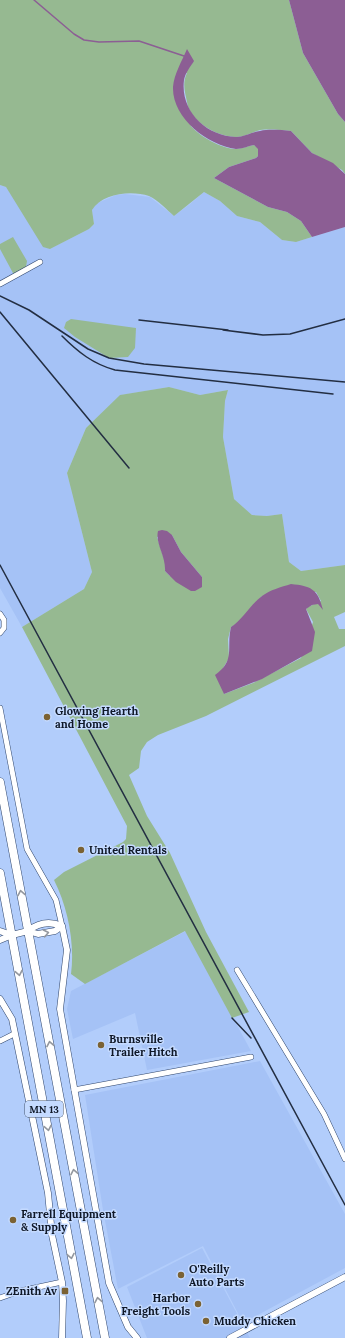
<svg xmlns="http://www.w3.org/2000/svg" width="345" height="1338" viewBox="0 0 345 1338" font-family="Lora,serif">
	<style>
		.built { fill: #a5c2f6 }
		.green { fill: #96b991; fill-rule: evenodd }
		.water { fill: #8c5e94 }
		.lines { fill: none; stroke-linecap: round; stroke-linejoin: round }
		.stream { stroke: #8c5e94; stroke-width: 1.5 }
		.minor-casing { stroke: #31476d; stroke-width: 6 }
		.tertiary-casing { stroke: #31476d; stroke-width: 7 }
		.trunk-casing { stroke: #31476d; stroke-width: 9 }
		.minor { stroke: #fff; stroke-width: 5 }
		.tertiary { stroke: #fff; stroke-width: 6 }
		.trunk { stroke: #fff; stroke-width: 8 }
		.rail { stroke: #232e42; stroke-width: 1.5 }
		.oneway { stroke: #93979e }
		.poi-dot { fill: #7b6233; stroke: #c4daff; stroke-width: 1.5 }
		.labels { text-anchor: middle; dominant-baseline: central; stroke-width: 3; stroke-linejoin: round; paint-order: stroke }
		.shield { fill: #c4daff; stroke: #455268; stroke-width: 1 }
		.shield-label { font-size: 10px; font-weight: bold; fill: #0f1828 }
		.poi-label { font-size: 11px; font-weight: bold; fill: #0f1828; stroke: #c4daff; text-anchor: start }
	</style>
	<rect width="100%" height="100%" fill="#b2cdfb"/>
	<!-- built -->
	<path class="built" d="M 0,185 L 6,187 L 50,249 L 89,229 L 94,224 L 92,210 L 95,204 L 116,195 L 125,194 L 150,197 L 174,216 L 190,204 L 204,192 L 220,201 L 237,216 L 260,222 L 282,240 L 296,242 L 345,227 L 345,565 L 301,571 L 289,562 L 282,514 L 267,516 L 252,515 L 234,499 L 223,437 L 225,401 L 228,390 L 200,395 L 169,387 L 121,395 L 86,428 L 67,473 L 92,572 L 84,589 L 22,627 L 0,588 Z
		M 186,931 L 251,1051 L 147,1070 L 135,1013 L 73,1039 L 67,1009 L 71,991 Z
		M 260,1061 L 345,1214 L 345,1268 L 243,1323 L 203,1246 L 118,1289 L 103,1210 L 85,1095 Z
		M 202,1248 L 250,1338 L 147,1338 L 127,1287 Z"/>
	<!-- green -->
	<path class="green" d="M 0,0 L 289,0 L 303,53 L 338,114 L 345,122 L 345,174 L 342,170 L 312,153 L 291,131 C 281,130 270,129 260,130 C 252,132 245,137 236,137 C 218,137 190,122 187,102 C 185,92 182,83 187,73 L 177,72 L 191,126 C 200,137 221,148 235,149 C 241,149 248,146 254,145 L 258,148 L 258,156 L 256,158 L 229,167 L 214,178 L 268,207 L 287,212 L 301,221 L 312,237 L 296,242 L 282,240 L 260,222 L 237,216 L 220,201 L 204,192 L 174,216 C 167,210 158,200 149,196 C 132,190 102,193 92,210 L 94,224 L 89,229 L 50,249 L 43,247 L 6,187 L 0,185 Z
		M 13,237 L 27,261 L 26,267 L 16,273 L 13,273 L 0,249 L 0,244 Z
		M 71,319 L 136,328 L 135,348 L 128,357 L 109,358 L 75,337 L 64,328 L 66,322 Z
		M 169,387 L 200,395 L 228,390 L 225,401 L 223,437 L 234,499 L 252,515 L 267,516 L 282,514 L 289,562 L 301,571 L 345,565 L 345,612 L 334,617 L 339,629 L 345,629 L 345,646 L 206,716 L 158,735 L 147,742 L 141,751 L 139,768 L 129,775 L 147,816 L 170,853 L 206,932 L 249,1012 L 232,1018 L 185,931 L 85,984 L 71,974 C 75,943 68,908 54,880 L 64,872 L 123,842 L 126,839 L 127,826 L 22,627 L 84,589 L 92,572 L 67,473 L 86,428 L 120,395 ZM 172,535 L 181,552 L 202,577 L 170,576 L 165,571 L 165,562 L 157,537 ZM 316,592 L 321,601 L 308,607 L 306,609 L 313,622 L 301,658 L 253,683 L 224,694 L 222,670 L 229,658 L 228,639 L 231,627 L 238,623 L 262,596 Z"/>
	<!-- water -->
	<path class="water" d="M 289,0 L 345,0 L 345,122 L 338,114 L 303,53 Z
		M 187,49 L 194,61 C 191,66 185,73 184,80 C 180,111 206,136 236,137 C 244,137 252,132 260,131 C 269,129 281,130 291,131 L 312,153 L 333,163 L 345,174 L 345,227 L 312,237 L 301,221 L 287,212 L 268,207 L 214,178 L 229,167 L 256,158 L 258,156 L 258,149 L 254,145 C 248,146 242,149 236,149 C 207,145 172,118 173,87 C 174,74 182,61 187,49 Z
		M 162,530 L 167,531 L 172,535 L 181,552 L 202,577 L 202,587 L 195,591 L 191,591 L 176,582 L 165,571 C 166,556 155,543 158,531 Z
		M 291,584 C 311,586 318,589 323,610 L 318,604 L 312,605 L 306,609 L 315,632 L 312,651 L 262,679 L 224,694 L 215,675 C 236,660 226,649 231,627 C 243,619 250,605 262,596 C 270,590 281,587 291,584 Z"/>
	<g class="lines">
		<!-- stream -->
		<path class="stream" d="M 34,0 L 74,34 L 84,40 L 99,42 L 139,41 L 184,56"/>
		<!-- minor casing -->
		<g class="minor-casing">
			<path id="minor" d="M 0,284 L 40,262
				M 0,614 L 4,620 L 4,628 L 0,633
				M 0,708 L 27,849 L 56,900 L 62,926
				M 237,970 L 324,1114 L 345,1159
				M 0,1041 L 14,1034
				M 74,1090 L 251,1057
				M 0,1298 L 20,1291 L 62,1282"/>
		</g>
		<!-- tertiary casing -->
		<g class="tertiary-casing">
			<path id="tertiary" d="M 62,926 L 67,950 L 60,1009 L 90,1177 L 109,1283 L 128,1327 L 137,1338
				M 0,931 L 12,935
				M 28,931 C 38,923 50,921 62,926
				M 0,940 L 12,935 L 28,931 L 38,934 L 55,931 L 62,926
				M 0,999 L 12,1019 L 48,1193 L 52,1235 L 62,1282 L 63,1301 L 62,1338
				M 230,1338 L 345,1277"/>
		</g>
		<!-- trunk casing -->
		<g class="trunk-casing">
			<path id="trunk" d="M 0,782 L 105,1338
				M 0,873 L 87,1338"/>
		</g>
		<!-- minor -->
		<use href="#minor" class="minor"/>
		<!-- tertiary -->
		<use href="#tertiary" class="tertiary"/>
		<!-- trunk -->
		<use href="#trunk" class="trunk"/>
		<!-- rail -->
		<path class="rail" d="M 0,296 L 29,310 L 88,349 L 109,358 L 144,364 L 345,382
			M 0,312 L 129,468
			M 139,320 L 228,330
			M 223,330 L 263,335 L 290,334 L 345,319
			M 62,336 C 78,352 93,364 115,370 L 333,394
			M 0,565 L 345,1205
			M 232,1018 L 251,1038"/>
	</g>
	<!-- one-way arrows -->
	<defs><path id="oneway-chevron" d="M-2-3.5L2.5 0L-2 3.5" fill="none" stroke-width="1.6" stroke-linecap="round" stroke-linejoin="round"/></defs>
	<g class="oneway">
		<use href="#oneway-chevron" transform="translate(21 893) rotate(-101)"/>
		<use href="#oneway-chevron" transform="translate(46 933) rotate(-11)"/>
		<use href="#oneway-chevron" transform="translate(19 973) rotate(79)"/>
		<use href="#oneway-chevron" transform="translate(50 1044) rotate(-101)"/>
		<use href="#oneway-chevron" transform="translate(48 1128) rotate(79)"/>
		<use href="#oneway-chevron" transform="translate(74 1172) rotate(-101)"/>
		<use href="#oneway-chevron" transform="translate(71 1256) rotate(79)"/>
		<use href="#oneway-chevron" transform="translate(98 1300) rotate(-101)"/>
	</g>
	<!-- markers -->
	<g class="poi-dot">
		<circle cx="47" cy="717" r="4"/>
		<circle cx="81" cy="850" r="4"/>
		<circle cx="101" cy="1045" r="4"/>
		<circle cx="13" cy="1220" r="4"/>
		<circle cx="181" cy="1275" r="4"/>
		<rect x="61" y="1287" width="8" height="8" rx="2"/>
		<circle cx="198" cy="1304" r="4"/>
		<circle cx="206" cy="1321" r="4"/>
	</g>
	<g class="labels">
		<!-- shield labels -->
		<rect class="shield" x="25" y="1101" width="38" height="16" rx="3"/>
		<g class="shield-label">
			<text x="44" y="1109">MN 13</text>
		</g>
		<!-- poi labels -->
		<g class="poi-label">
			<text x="55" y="711">Glowing Hearth<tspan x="55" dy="13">and Home</tspan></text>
			<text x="89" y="850">United Rentals</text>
			<text x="109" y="1039">Burnsville<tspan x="109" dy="13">Trailer Hitch</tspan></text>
			<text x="21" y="1214">Farrell Equipment<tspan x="21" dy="13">&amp; Supply</tspan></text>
			<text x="189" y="1269">O'Reilly<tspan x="189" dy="13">Auto Parts</tspan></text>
			<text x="57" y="1291" text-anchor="end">ZEnith Av</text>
			<text x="190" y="1298" text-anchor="end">Harbor<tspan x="190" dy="13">Freight Tools</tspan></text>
			<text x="214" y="1321">Muddy Chicken</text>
		</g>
	</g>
</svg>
